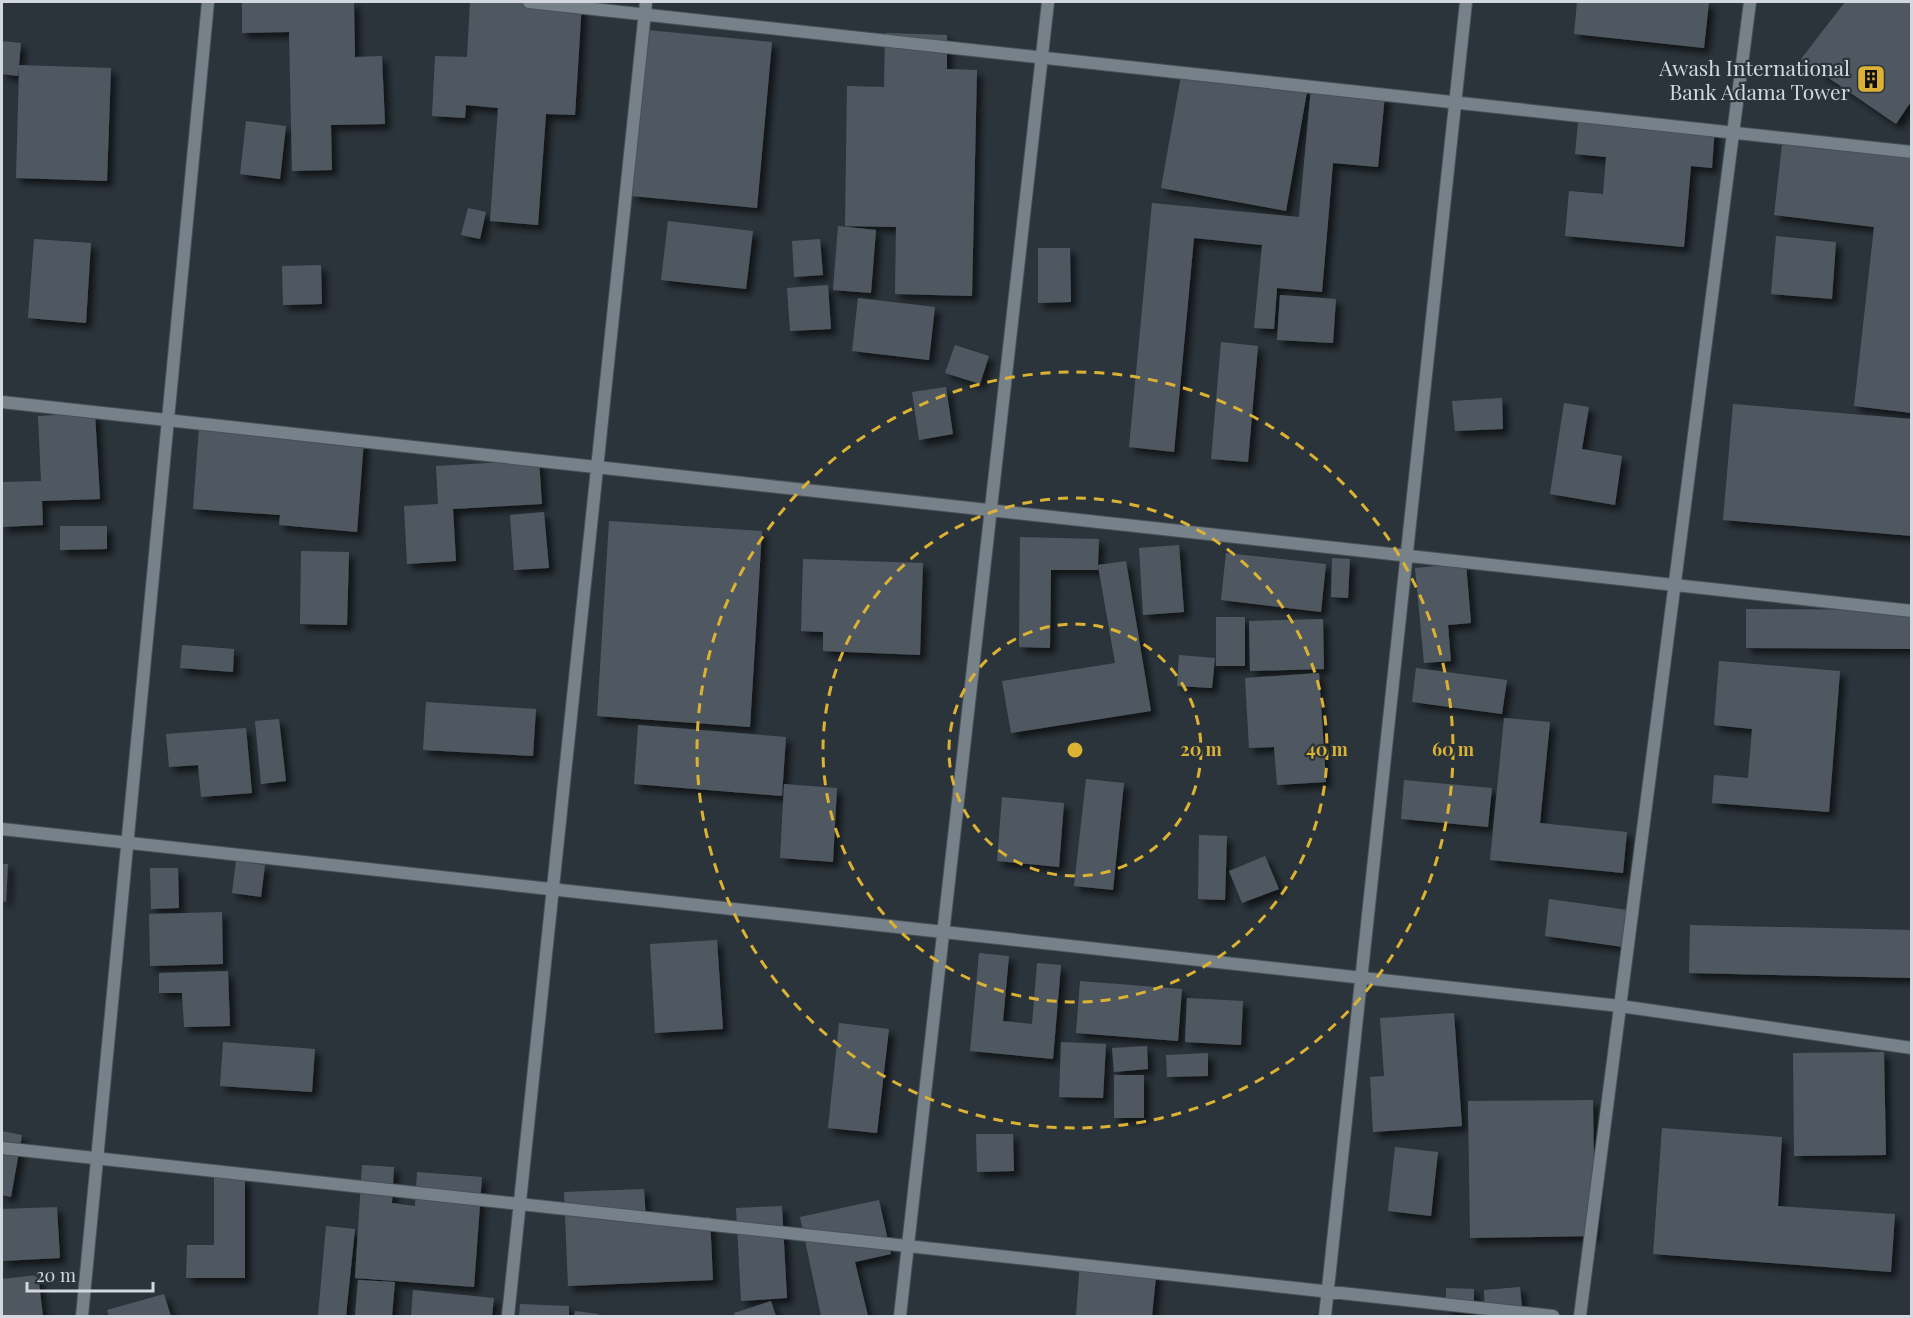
<svg xmlns="http://www.w3.org/2000/svg" width="1913" height="1318" viewBox="0 0 1913 1318" font-family="'Playfair Display',serif">
	<style>
		.building { fill: #4f5961; filter: url(#shadow) }
		.lines { fill: none; stroke-linecap: round; stroke-linejoin: round }
		.street-casing { stroke: #485156; stroke-width: 14 }
		.street { stroke: #76818a; stroke-width: 12 }
		.ring { fill: none; stroke: #dbb233; stroke-width: 3; stroke-dasharray: 10 8 }
		.labels { text-anchor: middle; dominant-baseline: central; stroke-width: 4.5; stroke-linejoin: round; paint-order: stroke }
		.poi-label { font-size: 21px; fill: #d2d8dd; stroke: #2b343b; text-anchor: end }
		.centre { fill: #dbb233; stroke: #2b343b; stroke-width: 3 }
		.ring-label { font-size: 18px; text-anchor: middle; font-weight: bold; fill: #dbb233; stroke: #2b343b; stroke-width: 4.5; stroke-linejoin: round; paint-order: stroke }
	</style>
	<defs>
		<filter id="shadow"><feDropShadow dx="5.5" dy="5.5" stdDeviation="3" flood-color="#0009"/></filter>
	</defs>
	<rect width="100%" height="100%" fill="#2b343b"/>
	<!-- building -->
	<path class="building" d="M 242,2 L 354,2 L 355,57 L 382,56 L 385,124 L 331,125 L 332,170 L 292,171 L 289,32 L 242,33 Z
		M 470,2 L 582,2 L 575,115 L 546,114 L 538,225 L 490,221 L 498,108 L 466,105 L 465,118 L 432,116 L 435,56 L 467,57 Z
		M 1577,2 L 1709,2 L 1704,48 L 1574,34 Z
		M 1845,2 L 1912,2 L 1912,100 L 1896,124 L 1801,59 Z
		M 647,30 L 772,42 L 757,208 L 632,196 Z
		M 885,33 L 947,35 L 947,69 L 977,70 L 972,296 L 895,294 L 896,227 L 845,226 L 847,86 L 884,87 Z
		M 2,41 L 21,43 L 19,65 L 111,68 L 107,181 L 16,178 L 19,68 L 18,76 L 2,74 Z
		M 1214,69 L 1308,86 L 1286,211 L 1161,188 L 1182,70 L 1214,75 Z
		M 1311,88 L 1385,95 L 1378,167 L 1333,163 L 1322,292 L 1277,288 L 1274,329 L 1254,328 L 1262,245 L 1194,238 L 1174,452 L 1129,447 L 1152,203 L 1299,217 Z
		M 1579,113 L 1715,126 L 1712,168 L 1691,166 L 1684,247 L 1565,236 L 1569,191 L 1603,194 L 1606,157 L 1575,154 Z
		M 246,121 L 286,126 L 280,179 L 240,174 Z
		M 1783,136 L 1912,152 L 1912,413 L 1854,406 L 1874,227 L 1774,215 Z
		M 468,208 L 486,212 L 480,239 L 461,235 Z
		M 668,221 L 753,231 L 746,289 L 661,280 Z
		M 838,226 L 876,230 L 871,293 L 833,290 Z
		M 1776,236 L 1836,242 L 1832,299 L 1771,294 Z
		M 34,239 L 91,243 L 86,323 L 28,318 Z
		M 820,239 L 823,275 L 794,277 L 792,241 Z
		M 1038,248 L 1070,248 L 1071,302 L 1038,303 Z
		M 321,265 L 322,304 L 283,305 L 282,266 Z
		M 828,285 L 831,329 L 790,331 L 787,288 Z
		M 1280,295 L 1336,299 L 1333,343 L 1277,340 Z
		M 858,298 L 935,307 L 929,360 L 852,351 Z
		M 1221,342 L 1258,346 L 1248,462 L 1211,459 Z
		M 955,345 L 989,356 L 980,384 L 945,373 Z
		M 946,387 L 953,434 L 919,440 L 912,392 Z
		M 1502,398 L 1503,429 L 1455,431 L 1452,401 Z
		M 1564,403 L 1589,407 L 1582,449 L 1622,456 L 1615,505 L 1550,494 Z
		M 1733,404 L 1912,419 L 1912,536 L 1723,520 Z
		M 95,413 L 100,499 L 42,501 L 43,525 L 2,527 L 2,482 L 41,481 L 38,416 Z
		M 199,427 L 364,440 L 357,532 L 279,525 L 280,515 L 193,509 Z
		M 539,460 L 542,504 L 453,509 L 456,561 L 407,564 L 404,506 L 438,504 L 436,466 Z
		M 544,512 L 549,568 L 514,570 L 510,515 Z
		M 609,521 L 762,531 L 750,727 L 597,716 Z
		M 60,526 L 107,526 L 107,549 L 60,550 Z
		M 1020,537 L 1099,539 L 1098,565 L 1126,561 L 1151,711 L 1011,733 L 1002,681 L 1115,663 L 1098,566 L 1098,570 L 1051,570 L 1050,648 L 1019,647 Z
		M 1179,545 L 1184,612 L 1143,615 L 1139,548 Z
		M 301,551 L 349,552 L 347,625 L 300,624 Z
		M 1226,553 L 1326,564 L 1321,612 L 1221,600 Z
		M 1332,558 L 1350,559 L 1348,598 L 1331,597 Z
		M 803,559 L 923,563 L 920,655 L 823,651 L 823,632 L 801,631 Z
		M 1466,563 L 1471,623 L 1448,625 L 1451,661 L 1424,663 L 1415,568 Z
		M 1746,609 L 1912,610 L 1912,649 L 1746,648 Z
		M 1216,617 L 1245,617 L 1245,666 L 1216,666 Z
		M 1323,619 L 1324,669 L 1250,671 L 1249,621 Z
		M 182,645 L 234,649 L 233,672 L 180,668 Z
		M 1179,655 L 1215,658 L 1212,688 L 1177,686 Z
		M 1719,661 L 1840,671 L 1829,812 L 1712,803 L 1714,775 L 1748,778 L 1752,729 L 1714,725 Z
		M 1416,668 L 1507,680 L 1502,714 L 1412,702 Z
		M 1319,673 L 1326,782 L 1277,785 L 1274,747 L 1249,748 L 1245,678 Z
		M 426,702 L 536,709 L 533,756 L 423,750 Z
		M 1504,718 L 1550,722 L 1540,823 L 1627,832 L 1623,873 L 1490,860 Z
		M 279,719 L 286,781 L 261,784 L 255,721 Z
		M 638,725 L 786,737 L 782,796 L 634,784 Z
		M 246,728 L 252,793 L 201,797 L 198,765 L 169,767 L 166,734 Z
		M 1086,779 L 1124,783 L 1113,890 L 1074,886 Z
		M 1404,780 L 1492,788 L 1488,827 L 1401,819 Z
		M 784,784 L 837,788 L 833,862 L 780,858 Z
		M 1002,797 L 1064,803 L 1059,867 L 997,861 Z
		M 1199,835 L 1227,836 L 1225,900 L 1198,899 Z
		M 1265,856 L 1279,889 L 1242,903 L 1229,871 Z
		M 236,861 L 265,865 L 261,897 L 232,893 Z
		M 2,864 L 8,864 L 6,902 L 2,901 Z
		M 150,868 L 178,868 L 179,908 L 151,909 Z
		M 1549,899 L 1628,910 L 1623,947 L 1545,936 Z
		M 222,912 L 223,964 L 150,966 L 149,914 Z
		M 1690,925 L 1912,930 L 1912,978 L 1689,973 Z
		M 717,940 L 723,1029 L 655,1033 L 650,944 Z
		M 979,953 L 1009,956 L 1003,1021 L 1032,1024 L 1037,963 L 1061,965 L 1053,1059 L 970,1051 Z
		M 228,971 L 230,1026 L 184,1027 L 182,993 L 159,993 L 159,973 Z
		M 1080,981 L 1182,989 L 1178,1041 L 1076,1033 Z
		M 1187,998 L 1243,1001 L 1241,1045 L 1185,1042 Z
		M 1454,1013 L 1462,1126 L 1373,1132 L 1370,1077 L 1384,1076 L 1380,1018 Z
		M 839,1023 L 889,1029 L 877,1133 L 828,1128 Z
		M 223,1042 L 315,1049 L 312,1092 L 220,1086 Z
		M 1061,1042 L 1106,1044 L 1103,1098 L 1059,1097 Z
		M 1147,1046 L 1148,1069 L 1114,1072 L 1112,1048 Z
		M 1884,1052 L 1886,1155 L 1794,1156 L 1793,1053 Z
		M 1208,1053 L 1208,1076 L 1167,1077 L 1166,1055 Z
		M 1114,1075 L 1144,1075 L 1144,1118 L 1114,1118 Z
		M 1593,1100 L 1595,1236 L 1470,1238 L 1468,1101 Z
		M 1662,1128 L 1782,1137 L 1778,1206 L 1895,1214 L 1891,1272 L 1653,1254 Z
		M 2,1131 L 22,1135 L 11,1197 L 2,1195 Z
		M 976,1134 L 1013,1134 L 1014,1171 L 977,1172 Z
		M 1395,1147 L 1438,1152 L 1431,1216 L 1388,1211 Z
		M 362,1165 L 394,1167 L 392,1203 L 415,1206 L 417,1172 L 482,1177 L 474,1287 L 355,1278 Z
		M 214,1177 L 245,1177 L 245,1278 L 186,1278 L 187,1245 L 214,1245 Z
		M 644,1189 L 646,1220 L 710,1217 L 713,1280 L 568,1286 L 564,1192 Z
		M 879,1200 L 891,1254 L 855,1262 L 868,1316 L 821,1316 L 800,1217 Z
		M 782,1206 L 787,1298 L 741,1301 L 736,1208 Z
		M 57,1207 L 60,1258 L 2,1261 L 2,1209 Z
		M 326,1226 L 355,1229 L 346,1316 L 318,1316 Z
		M 1080,1261 L 1157,1267 L 1152,1316 L 1076,1316 Z
		M 38,1275 L 43,1316 L 2,1316 L 2,1279 Z
		M 358,1280 L 395,1282 L 392,1316 L 355,1316 Z
		M 1520,1287 L 1522,1308 L 1485,1311 L 1484,1290 Z
		M 1446,1288 L 1474,1289 L 1474,1311 L 1446,1311 Z
		M 413,1290 L 494,1298 L 492,1316 L 411,1316 Z
		M 164,1294 L 171,1316 L 109,1316 L 107,1310 Z
		M 771,1301 L 776,1316 L 735,1316 L 734,1313 Z
		M 520,1304 L 569,1306 L 569,1316 L 519,1316 Z
		M 575,1311 L 599,1314 L 598,1316 L 574,1316 Z"/>
	<g class="lines">
		<!-- street casing -->
		<g class="street-casing">
			<path id="street" d="M 529,2 L 1912,152
				M 2,402 L 1912,611
				M 2,829 L 1620,1006 L 1912,1048
				M 2,1148 L 1553,1316
				M 82,1316 L 208,2
				M 508,1316 L 646,2
				M 900,1316 L 1048,2
				M 1325,1316 L 1466,2
				M 1580,1316 L 1750,2"/>
		</g>
		<!-- street -->
		<use href="#street" class="street"/>
	</g>
	<!-- distance rings -->
	<g class="ring">
		<circle cx="1075" cy="750" r="126"/>
		<circle cx="1075" cy="750" r="252"/>
		<circle cx="1075" cy="750" r="378"/>
	</g>
	<!-- icons -->
	<defs>
		<g id="building-square" transform="scale(1.5)"><rect x="-9" y="-9" width="18" height="18" rx="4" fill="#dbb233" stroke="#2b343b"/><path d="M-4-6H4V6H1V3H-1V6H-4ZM-2.5-4.3h1.7v1.8h-1.7ZM.8-4.3h1.7v1.8H.8ZM-2.5-1h1.7V.8h-1.7ZM.8-1h1.7V.8H.8Z" fill="#111"/></g>
	</defs>
	<g fill-rule="evenodd">
		<use href="#building-square" x="1871" y="79"/>
	</g>
	<g class="labels">
		<!-- poi labels -->
		<g class="poi-label">
			<text x="1850" y="67">Awash International<tspan x="1850" dy="24">Bank Adama Tower</tspan></text>
		</g>
	</g>
	<circle cx="1075" cy="750" r="9" class="centre"/>
	<g class="ring-label">
		<text x="1201" y="756">20 m</text>
		<text x="1327" y="756">40 m</text>
		<text x="1453" y="756">60 m</text>
	</g>
	<!-- border -->
	<rect width="1913" height="1318" fill="none" stroke="#d2d8dd" stroke-width="6"/>
	<!-- scale -->
	<path d="M27 1282v9h126v-9" fill="none" stroke="#d2d8dd" stroke-width="3"/>
	<text x="36" y="1282" font-size="18" fill="#d2d8dd" stroke="#2b343b" stroke-width="4.5" paint-order="stroke">20 m</text>
</svg>
